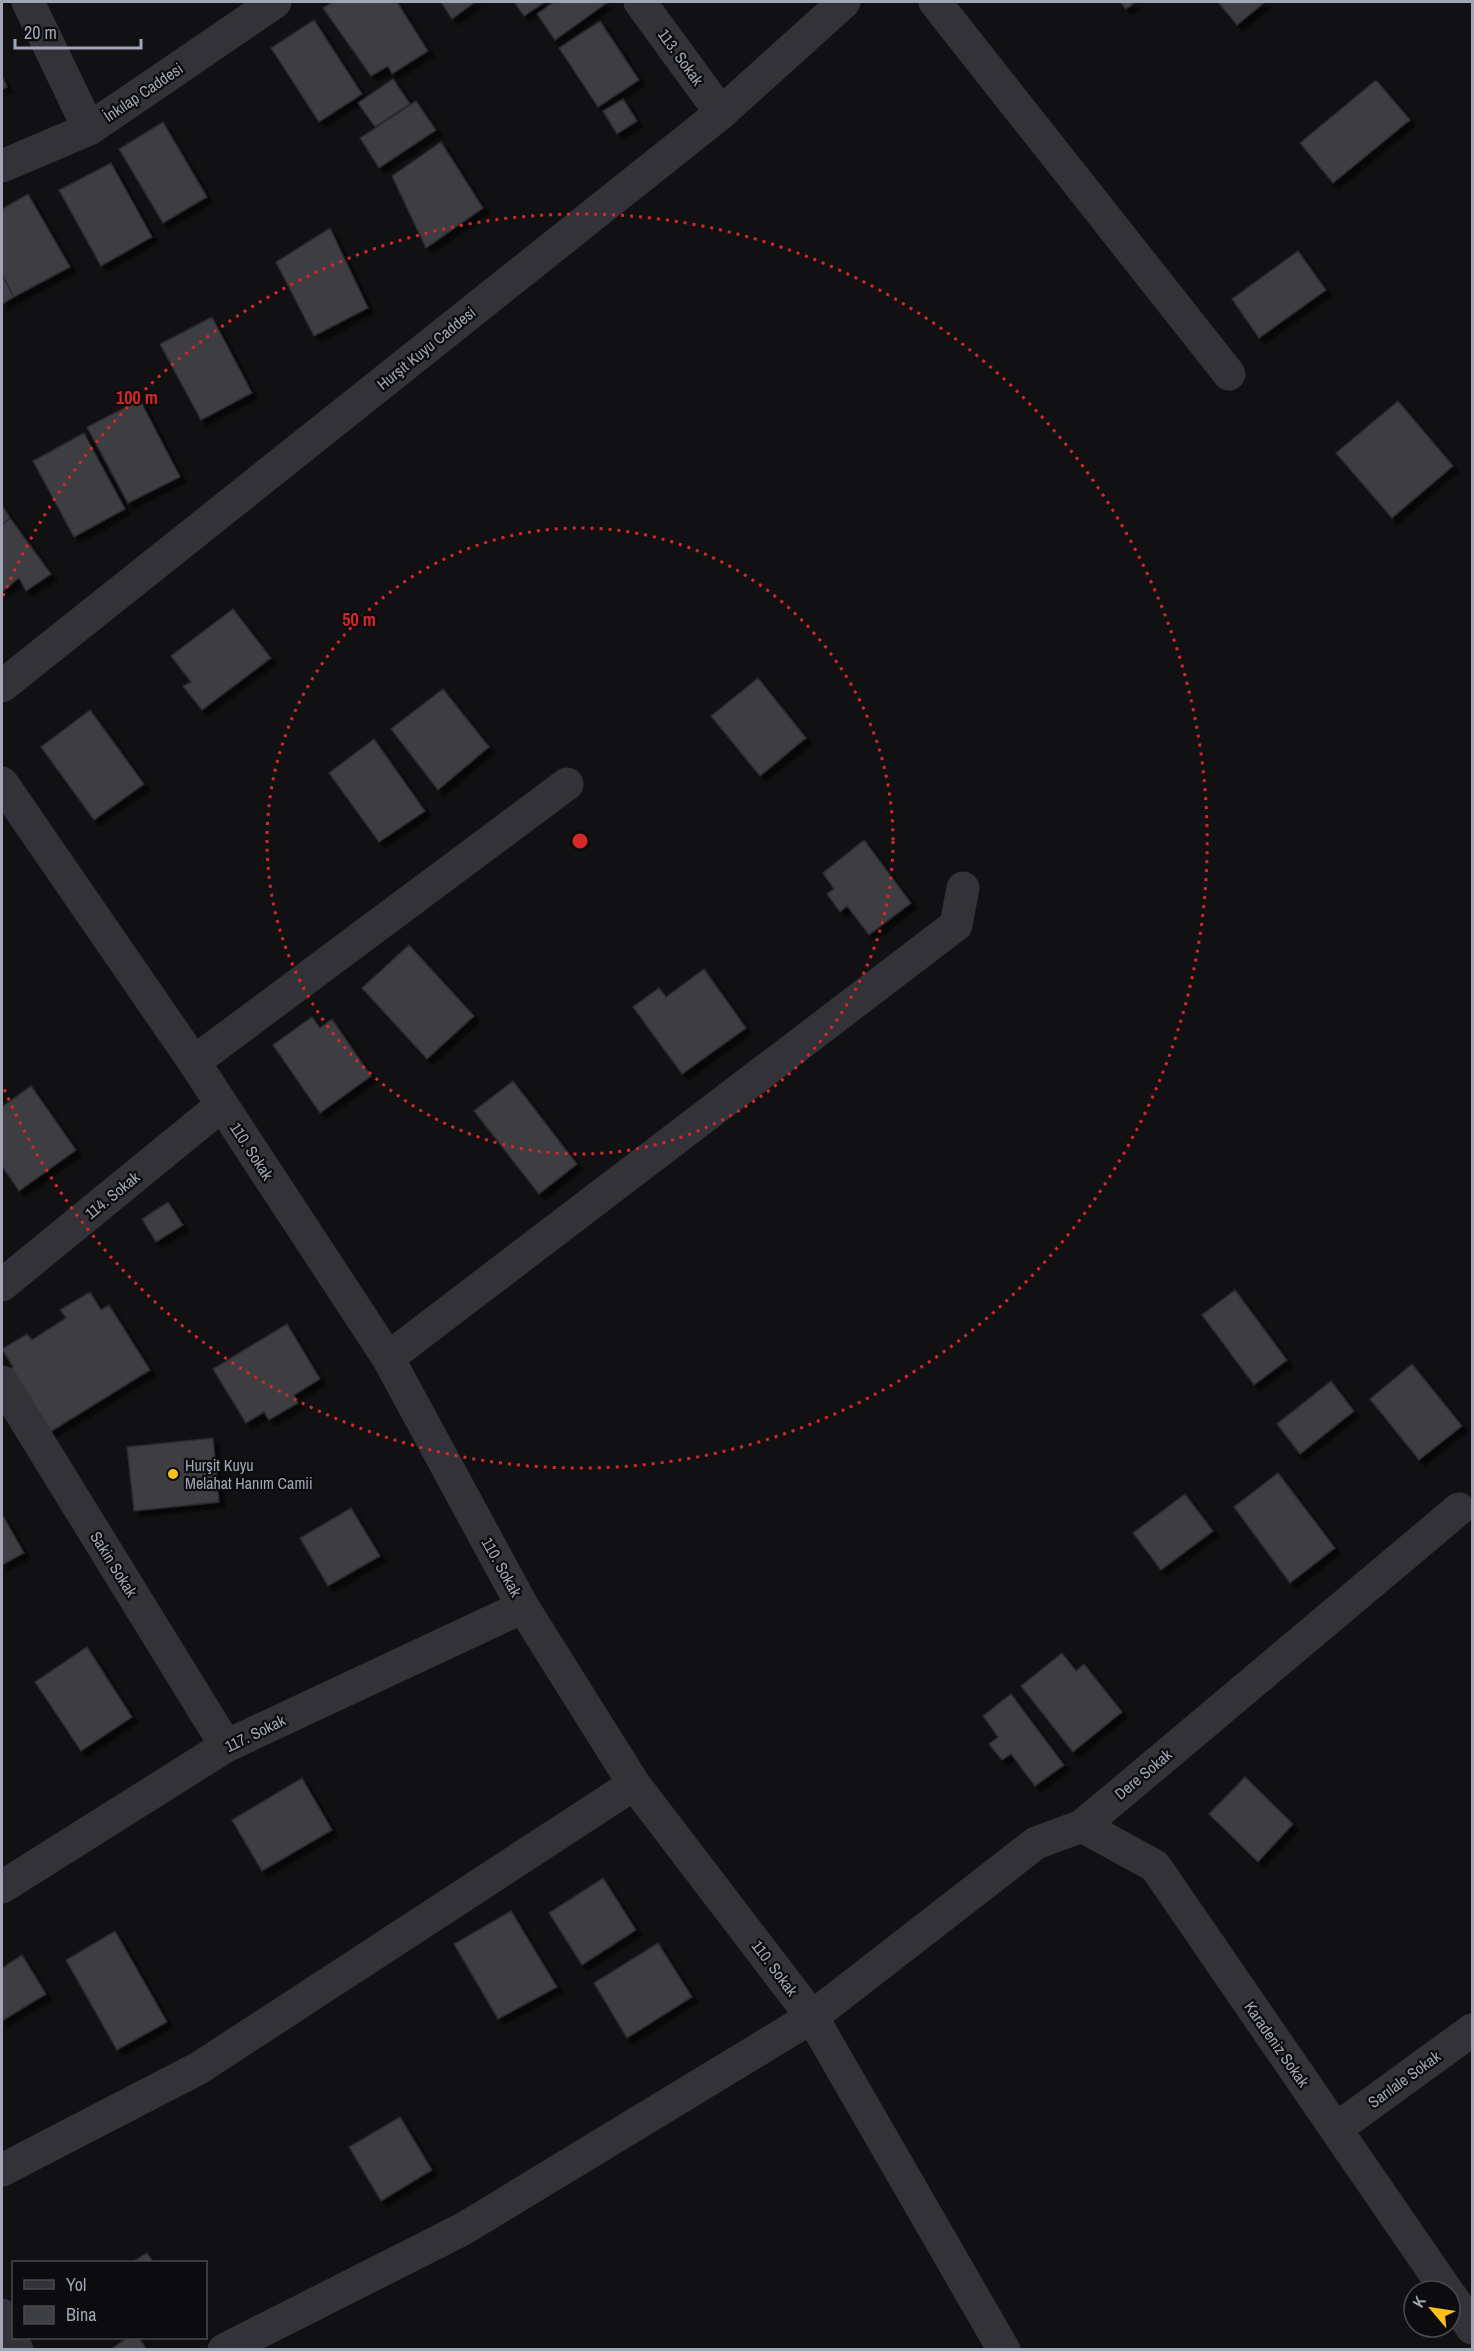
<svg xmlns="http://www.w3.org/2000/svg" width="1474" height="2351" viewBox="0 0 1474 2351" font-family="'Archivo Narrow',sans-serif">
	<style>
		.building { fill: #3d3e43; stroke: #2b2b2f; stroke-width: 1.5; filter: url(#shadow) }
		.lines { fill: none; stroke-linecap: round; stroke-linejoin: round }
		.minor { stroke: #323238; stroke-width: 33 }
		.tertiary { stroke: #323238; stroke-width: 33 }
		.ring { fill: none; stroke: #d62828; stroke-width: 3; stroke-dasharray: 3 6 }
		.poi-dot { fill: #ffc01d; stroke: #0c0c0e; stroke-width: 2 }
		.labels { text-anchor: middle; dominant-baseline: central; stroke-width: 4.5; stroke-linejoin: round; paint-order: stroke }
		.street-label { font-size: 16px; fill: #a1a6b5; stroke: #0c0c0e }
		.poi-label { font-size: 16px; fill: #a1a6b5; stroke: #0c0c0e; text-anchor: start }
		.centre { fill: #d62828; stroke: #0c0c0e; stroke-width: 3 }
		.ring-label { font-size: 18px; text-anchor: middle; font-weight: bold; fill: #d62828; stroke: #0c0c0e; stroke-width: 4.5; stroke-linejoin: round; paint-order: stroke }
	</style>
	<defs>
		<filter id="shadow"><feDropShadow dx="5.5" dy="5.5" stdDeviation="1.5" flood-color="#0009"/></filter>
	</defs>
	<rect width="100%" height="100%" fill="#111113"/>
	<!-- building -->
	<path class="building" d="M 333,2 L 397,2 L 428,51 L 392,74 L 388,66 L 371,76 L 323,8 Z
		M 441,2 L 475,2 L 452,19 Z
		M 514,2 L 545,2 L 524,16 Z
		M 554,2 L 608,2 L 555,40 L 537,14 Z
		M 1120,2 L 1136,2 L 1126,9 Z
		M 1218,2 L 1265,2 L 1237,25 Z
		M 314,20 L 362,94 L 319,122 L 271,48 Z
		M 600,21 L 639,80 L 598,107 L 559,48 Z
		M 2,75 L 7,87 L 2,89 Z
		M 393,79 L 410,104 L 375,127 L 358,103 Z
		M 1376,80 L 1410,120 L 1333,183 L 1300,143 Z
		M 623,99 L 637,121 L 617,134 L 603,111 Z
		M 416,101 L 436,130 L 379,168 L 360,138 Z
		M 163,122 L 207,197 L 163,223 L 119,149 Z
		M 441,142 L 483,208 L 426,248 L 392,176 Z
		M 111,163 L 152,237 L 101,266 L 59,190 Z
		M 28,194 L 70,267 L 14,297 L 2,274 L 2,209 Z
		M 330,228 L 368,308 L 314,336 L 276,262 Z
		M 1298,251 L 1326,290 L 1259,338 L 1232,299 Z
		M 2,274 L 14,297 L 2,304 Z
		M 212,317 L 252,393 L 201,420 L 160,344 Z
		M 140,400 L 180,477 L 128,503 L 87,427 Z
		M 1398,401 L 1453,466 L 1392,518 L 1336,453 Z
		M 84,433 L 125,509 L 74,537 L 33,461 Z
		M 2,505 L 10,518 L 2,524 Z
		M 10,518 L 51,574 L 26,591 L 19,578 L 2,592 L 2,524 Z
		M 233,609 L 271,658 L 202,710 L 183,686 L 191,682 L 171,656 Z
		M 758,678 L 806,738 L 760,776 L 711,716 Z
		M 443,689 L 489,747 L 438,790 L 391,729 Z
		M 90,710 L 144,784 L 94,820 L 41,747 Z
		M 374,739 L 425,811 L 379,842 L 329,773 Z
		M 864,840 L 911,903 L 869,935 L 847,906 L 840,912 L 827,894 L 834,889 L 823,873 Z
		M 409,945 L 474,1016 L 427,1059 L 362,988 Z
		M 704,969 L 746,1028 L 682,1074 L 633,1007 L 659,988 L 666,997 Z
		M 312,1017 L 320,1028 L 332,1019 L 371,1076 L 320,1113 L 273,1045 Z
		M 513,1081 L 577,1164 L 539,1194 L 474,1111 Z
		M 31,1086 L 76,1150 L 19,1191 L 2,1166 L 2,1107 Z
		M 168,1202 L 183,1225 L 156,1242 L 142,1219 Z
		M 1235,1290 L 1287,1360 L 1254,1385 L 1202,1315 Z
		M 90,1292 L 101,1310 L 109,1305 L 150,1370 L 47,1434 L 8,1371 L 13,1367 L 2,1349 L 27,1334 L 32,1340 L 66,1318 L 60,1310 Z
		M 287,1324 L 320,1379 L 294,1395 L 298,1403 L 269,1420 L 264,1412 L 246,1423 L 213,1369 Z
		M 1412,1364 L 1462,1426 L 1419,1460 L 1370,1399 Z
		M 1331,1381 L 1354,1411 L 1300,1454 L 1277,1424 Z
		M 213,1438 L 219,1502 L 134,1511 L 127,1447 Z
		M 1278,1473 L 1335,1548 L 1290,1583 L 1234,1507 Z
		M 1185,1494 L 1213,1531 L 1161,1570 L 1133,1533 Z
		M 351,1508 L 380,1556 L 328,1586 L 300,1538 Z
		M 2,1514 L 24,1553 L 2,1565 Z
		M 87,1647 L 132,1717 L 81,1751 L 35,1682 Z
		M 1062,1653 L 1076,1671 L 1084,1664 L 1122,1712 L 1073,1752 L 1021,1686 Z
		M 1011,1694 L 1064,1765 L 1035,1786 L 1011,1754 L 1002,1760 L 989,1744 L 998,1737 L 983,1716 Z
		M 1245,1777 L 1293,1824 L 1258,1862 L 1209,1814 Z
		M 302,1778 L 332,1830 L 262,1871 L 232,1820 Z
		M 603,1878 L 636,1930 L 582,1965 L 549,1913 Z
		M 511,1911 L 557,1987 L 498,2019 L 454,1944 Z
		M 115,1931 L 167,2022 L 117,2050 L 66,1960 Z
		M 658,1943 L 692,1997 L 627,2038 L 594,1983 Z
		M 22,1955 L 46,1994 L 2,2021 L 2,1968 Z
		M 400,2117 L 432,2170 L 381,2201 L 349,2147 Z
		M 147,2253 L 153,2262 L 132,2262 Z
		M 127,2338 L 139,2338 L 147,2350 L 110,2350 Z"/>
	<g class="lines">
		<!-- minor -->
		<path class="minor" d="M 28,2 L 89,129
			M 640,2 L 721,113
			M 935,2 L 1229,374
			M 2,783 L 194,1062 L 388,1358 L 523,1607 L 634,1784 L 812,2017 L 1004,2350
			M 194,1062 L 567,784
			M 2,1285 L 222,1105
			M 388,1358 L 956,925 L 963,888
			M 2,1382 L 226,1746
			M 1082,1826 L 1155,1866 L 1447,2291
			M 2,1887 L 226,1746 L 523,1607
			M 1336,2129 L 1472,2030
			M 2,2170 L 199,2068 L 634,1784
			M 1450,2295 L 1472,2328
			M 2,2315 L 17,2350
			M 224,2350 L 463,2229 L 812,2017 L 1036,1843 L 1082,1826 L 1459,1509"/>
		<!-- tertiary -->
		<path class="tertiary" d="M 2,166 L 89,129 L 275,2
			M 2,686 L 721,113 L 844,2"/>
	</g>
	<!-- distance rings -->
	<g class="ring">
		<circle cx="580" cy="841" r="313"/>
		<path d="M3 596A627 627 0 1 1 3 1086"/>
	</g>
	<!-- markers -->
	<circle class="poi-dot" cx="173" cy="1474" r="6"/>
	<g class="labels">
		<!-- street labels -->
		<g class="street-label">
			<text transform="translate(681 57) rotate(54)">113. Sokak</text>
			<text transform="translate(143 92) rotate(-34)">İnkılap Caddesi</text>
			<text transform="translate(426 348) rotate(-39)">Hurşit Kuyu Caddesi</text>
			<text transform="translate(252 1151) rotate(57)">110. Sokak</text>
			<text transform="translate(112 1195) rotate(-39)">114. Sokak</text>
			<text transform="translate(114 1564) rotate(58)">Sakin Sokak</text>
			<text transform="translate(502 1567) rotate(61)">110. Sokak</text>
			<text transform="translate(255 1733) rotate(-26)">117. Sokak</text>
			<text transform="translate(1143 1774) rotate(-40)">Dere Sokak</text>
			<text transform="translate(775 1968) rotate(53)">110. Sokak</text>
			<text transform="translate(1277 2044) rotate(55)">Karadeniz Sokak</text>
			<text transform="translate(1404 2079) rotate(-36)">Sarılale Sokak</text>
		</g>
		<!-- poi labels -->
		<g class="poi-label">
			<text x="185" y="1465">Hurşit Kuyu<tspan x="185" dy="18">Melahat Hanım Camii</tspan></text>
		</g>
	</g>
	<circle cx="580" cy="841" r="9" class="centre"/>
	<g class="ring-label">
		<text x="137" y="404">100 m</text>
		<text x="359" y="626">50 m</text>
	</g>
	<!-- border -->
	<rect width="1474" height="2351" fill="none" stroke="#a1a6b5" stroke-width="6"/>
	<!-- legend -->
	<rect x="12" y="2261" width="195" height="78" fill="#0c0c0e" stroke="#484a51" stroke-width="1.5"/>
	<rect x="24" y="2280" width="30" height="9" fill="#323238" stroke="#484a51" stroke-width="1.5"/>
	<text x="66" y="2291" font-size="18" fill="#a1a6b5">Yol</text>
	<rect x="24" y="2306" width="30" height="18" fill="#3d3e43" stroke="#484a51" stroke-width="1.5"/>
	<text x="66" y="2321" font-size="18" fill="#a1a6b5">Bina</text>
	<!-- north arrow -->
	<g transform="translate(1432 2309) rotate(299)"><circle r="28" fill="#0c0c0e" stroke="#484a51" stroke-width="1.5"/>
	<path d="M0-4.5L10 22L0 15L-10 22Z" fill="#ffc01d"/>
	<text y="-9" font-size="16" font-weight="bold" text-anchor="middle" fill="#a1a6b5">K</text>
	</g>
	<!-- scale -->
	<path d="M15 39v9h126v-9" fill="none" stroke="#a1a6b5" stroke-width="3"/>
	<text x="24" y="39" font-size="18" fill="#a1a6b5" stroke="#0c0c0e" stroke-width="4.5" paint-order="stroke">20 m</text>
</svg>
